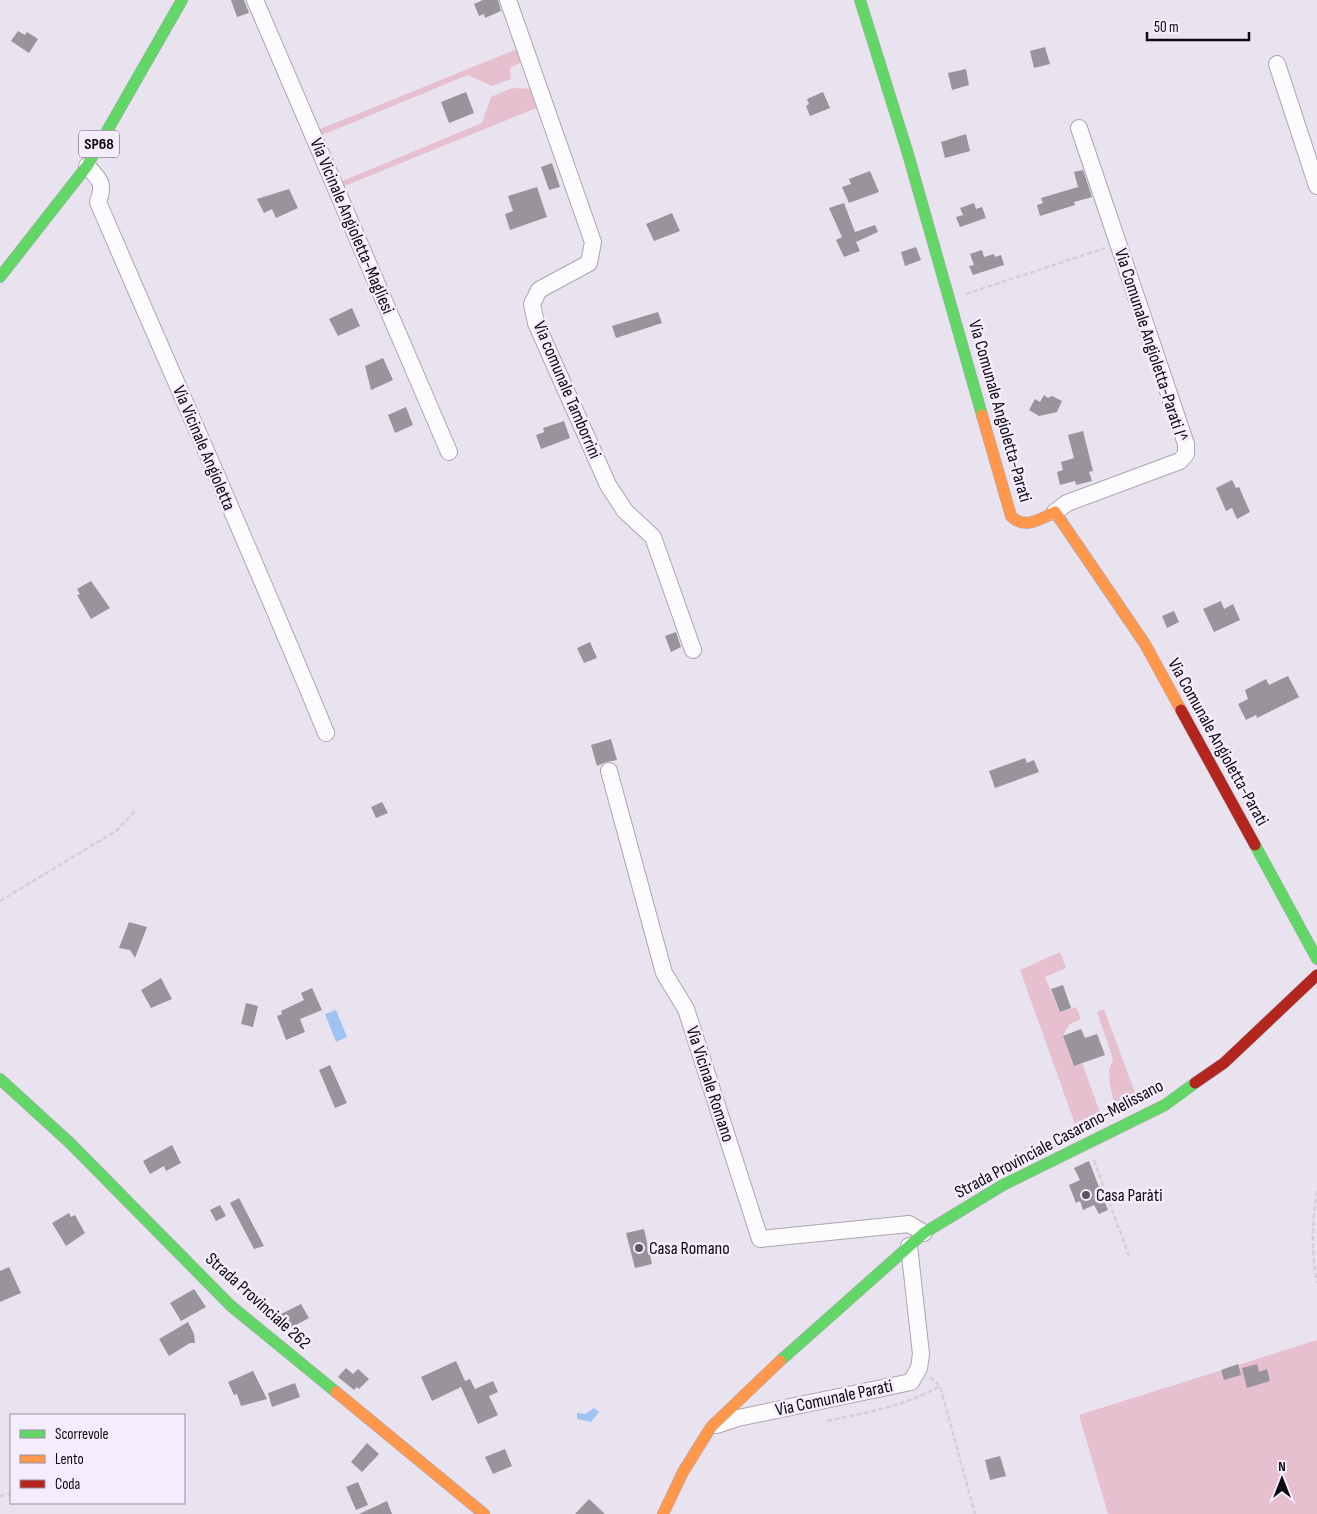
<svg xmlns="http://www.w3.org/2000/svg" width="1317" height="1514" viewBox="0 0 1317 1514" font-family="'Sofia Sans Condensed',sans-serif">
	<style>
		.green { fill: #e7c0d0 }
		.water { fill: #9fc4f3 }
		.building { fill: #99939b }
		.lines { fill: none; stroke-linecap: round; stroke-linejoin: round }
		.street-casing { stroke: #aaa6af; stroke-width: 18 }
		.fast-casing { stroke: #aaa6af; stroke-width: 12 }
		.slow-casing { stroke: #aaa6af; stroke-width: 12 }
		.jam-casing { stroke: #aaa6af; stroke-width: 12 }
		.path { stroke: #d3d1d6; stroke-width: 2.5; stroke-dasharray: 5 2.5; stroke-linecap: butt }
		.street { stroke: #fcfbfd; stroke-width: 16 }
		.fast { stroke: #63d668; stroke-width: 11 }
		.slow { stroke: #ff974d; stroke-width: 11 }
		.jam { stroke: #b3261e; stroke-width: 11 }
		.poi-dot { fill: #5a565f; stroke: #f5ecfe; stroke-width: 2 }
		.labels { text-anchor: middle; dominant-baseline: central; stroke-width: 5; stroke-linejoin: round; paint-order: stroke }
		.shield { fill: #f5ecfe; stroke: #534e58; stroke-width: 1 }
		.shield-label { font-size: 16px; font-weight: bold; fill: #0d0a11 }
		.street-label { font-size: 18px; fill: #0d0a11; stroke: #f5ecfe }
		.poi-label { font-size: 18px; fill: #0d0a11; stroke: #f5ecfe; text-anchor: start }
	</style>
	<rect width="100%" height="100%" fill="#e9e3ef"/>
	<!-- green -->
	<path class="green" d="M 517,49 L 522,62 L 510,68 L 511,79 L 492,86 L 468,75 L 320,136 L 318,130 Z
		M 512,88 L 532,89 L 539,107 L 342,187 L 340,182 L 482,123 L 491,97 Z
		M 1060,952 L 1066,968 L 1045,977 L 1060,1012 L 1076,1007 L 1081,1019 L 1069,1025 L 1063,1036 L 1074,1066 L 1082,1063 L 1101,1115 L 1076,1127 L 1020,970 Z
		M 1104,1009 L 1137,1098 L 1115,1108 L 1110,1085 L 1109,1070 L 1113,1059 L 1097,1012 Z
		M 1317,1340 L 1317,1514 L 1108,1514 L 1079,1415 Z"/>
	<!-- water -->
	<path class="water" d="M 336,1010 L 347,1037 L 336,1042 L 325,1014 Z
		M 594,1408 L 599,1412 L 591,1422 L 577,1419 L 577,1413 L 585,1414 Z"/>
	<!-- building -->
	<path class="building" d="M 231,0 L 244,0 L 249,13 L 237,17 Z
		M 483,0 L 498,0 L 501,11 L 485,18 L 484,14 L 479,16 L 474,4 Z
		M 18,31 L 25,35 L 27,32 L 38,39 L 29,53 L 11,41 Z
		M 1045,47 L 1050,64 L 1034,68 L 1030,51 Z
		M 966,69 L 969,85 L 952,90 L 948,73 Z
		M 466,92 L 474,113 L 449,123 L 441,102 Z
		M 823,92 L 830,108 L 810,116 L 806,106 L 809,104 L 807,99 Z
		M 966,134 L 970,151 L 945,158 L 941,142 Z
		M 552,163 L 560,187 L 549,190 L 541,167 Z
		M 1083,170 L 1092,197 L 1074,202 L 1075,205 L 1040,216 L 1037,205 L 1043,203 L 1041,198 L 1078,187 L 1074,172 Z
		M 870,171 L 879,192 L 849,203 L 842,187 L 851,184 L 849,179 Z
		M 537,187 L 547,217 L 510,230 L 505,214 L 513,211 L 508,196 Z
		M 289,189 L 298,208 L 276,218 L 272,209 L 264,213 L 257,199 Z
		M 844,203 L 855,232 L 875,225 L 878,232 L 856,242 L 860,251 L 844,257 L 836,240 L 842,237 L 829,208 Z
		M 974,203 L 976,209 L 982,207 L 986,218 L 960,227 L 956,217 L 963,215 L 960,208 Z
		M 672,213 L 680,231 L 654,241 L 646,224 Z
		M 916,247 L 921,260 L 905,266 L 901,252 Z
		M 982,250 L 984,257 L 994,254 L 995,257 L 1001,255 L 1004,265 L 973,275 L 969,266 L 974,265 L 970,254 Z
		M 352,308 L 360,326 L 338,336 L 329,319 Z
		M 658,312 L 662,323 L 616,338 L 612,326 Z
		M 383,358 L 393,380 L 371,390 L 365,366 Z
		M 1044,395 L 1048,398 L 1052,396 L 1062,401 L 1057,412 L 1039,416 L 1029,410 L 1035,399 L 1040,402 Z
		M 406,407 L 413,425 L 395,433 L 388,415 Z
		M 564,421 L 570,438 L 541,449 L 536,435 L 544,432 L 543,428 Z
		M 1083,431 L 1093,471 L 1089,472 L 1092,481 L 1076,485 L 1075,481 L 1060,485 L 1057,472 L 1063,470 L 1061,462 L 1074,458 L 1068,435 Z
		M 1232,480 L 1236,488 L 1239,487 L 1250,512 L 1237,519 L 1232,508 L 1226,511 L 1216,488 Z
		M 91,581 L 110,608 L 91,619 L 77,595 L 80,594 L 77,589 Z
		M 1221,601 L 1224,609 L 1233,604 L 1240,620 L 1214,632 L 1203,609 Z
		M 1174,611 L 1179,622 L 1167,628 L 1162,616 Z
		M 676,632 L 681,647 L 671,652 L 665,636 Z
		M 590,642 L 597,658 L 584,663 L 577,648 Z
		M 1288,676 L 1299,697 L 1257,718 L 1256,715 L 1246,720 L 1238,704 L 1248,699 L 1245,690 L 1266,679 L 1269,685 Z
		M 611,739 L 617,760 L 606,762 L 597,766 L 591,745 Z
		M 1025,758 L 1027,763 L 1034,760 L 1039,772 L 995,788 L 989,771 Z
		M 382,802 L 388,813 L 376,818 L 371,807 Z
		M 129,922 L 147,927 L 135,958 L 130,950 L 119,948 Z
		M 161,978 L 172,999 L 151,1008 L 141,990 Z
		M 1063,985 L 1071,1008 L 1060,1012 L 1051,989 Z
		M 312,988 L 322,1010 L 300,1019 L 305,1032 L 286,1040 L 277,1016 L 282,1014 L 281,1011 L 304,1000 L 301,993 Z
		M 246,1003 L 258,1006 L 253,1027 L 241,1024 Z
		M 1081,1029 L 1085,1038 L 1097,1034 L 1105,1055 L 1074,1066 L 1063,1036 Z
		M 330,1065 L 347,1103 L 335,1108 L 319,1070 Z
		M 172,1145 L 181,1163 L 166,1171 L 164,1166 L 150,1174 L 143,1161 Z
		M 1089,1161 L 1108,1210 L 1099,1214 L 1094,1205 L 1083,1210 L 1080,1201 L 1076,1203 L 1069,1185 L 1080,1180 L 1074,1168 Z
		M 239,1198 L 264,1246 L 254,1249 L 230,1203 Z
		M 220,1205 L 226,1216 L 216,1221 L 210,1210 Z
		M 69,1213 L 71,1217 L 75,1215 L 85,1233 L 66,1246 L 52,1223 Z
		M 644,1229 L 652,1264 L 635,1268 L 626,1233 Z
		M 9,1267 L 21,1293 L 0,1302 L 0,1271 Z
		M 194,1289 L 206,1307 L 181,1321 L 170,1303 Z
		M 301,1304 L 309,1318 L 283,1332 L 269,1320 Z
		M 188,1322 L 194,1334 L 195,1343 L 190,1343 L 169,1356 L 159,1339 Z
		M 456,1361 L 465,1381 L 470,1379 L 475,1389 L 493,1381 L 498,1392 L 489,1396 L 498,1415 L 478,1424 L 461,1387 L 432,1401 L 421,1377 Z
		M 1238,1364 L 1241,1375 L 1224,1380 L 1221,1370 Z
		M 1257,1364 L 1259,1372 L 1267,1369 L 1270,1381 L 1247,1388 L 1242,1368 Z
		M 346,1368 L 353,1374 L 358,1369 L 369,1379 L 359,1389 L 357,1387 L 354,1390 L 338,1377 Z
		M 253,1371 L 267,1399 L 241,1406 L 237,1394 L 234,1395 L 228,1382 Z
		M 295,1383 L 300,1397 L 272,1407 L 268,1393 Z
		M 367,1443 L 379,1454 L 362,1472 L 351,1462 Z
		M 505,1449 L 512,1466 L 493,1474 L 485,1457 Z
		M 1000,1456 L 1006,1476 L 990,1480 L 985,1460 Z
		M 358,1482 L 368,1505 L 356,1510 L 346,1487 Z
		M 589,1499 L 605,1514 L 575,1514 Z
		M 387,1501 L 392,1514 L 359,1514 Z"/>
	<g class="lines">
		<!-- street casing -->
		<g class="street-casing">
			<path id="street" d="M 255,0 L 449,452
				M 508,0 L 593,242 L 589,263 L 539,290 L 532,304 L 536,323 L 608,485 L 625,511 L 653,537 L 693,650
				M 1277,64 L 1317,186
				M 87,166 C 100,180 105,183 98,202 C 174,379 253,555 326,733
				M 1055,512 L 1067,503 L 1180,461 L 1186,454 L 1186,444 L 1079,128
				M 609,771 L 664,973 L 686,1009 L 760,1239 L 909,1224 L 924,1233
				M 717,1425 L 738,1418 L 911,1382 L 919,1368 L 921,1354 L 909,1246"/>
		</g>
		<!-- fast casing -->
		<g class="fast-casing">
			<path id="fast" d="M 860,0 L 908,154 L 982,415
				M 0,277 L 87,166 L 182,0
				M 1255,845 L 1317,959
				M 0,1079 L 70,1143 L 231,1306 L 336,1392
				M 780,1361 L 924,1233 L 1003,1185 L 1165,1105 L 1195,1083"/>
		</g>
		<!-- slow casing -->
		<g class="slow-casing">
			<path id="slow" d="M 982,415 L 1011,516 C 1024,530 1041,519 1055,512 L 1145,644 L 1181,710
				M 336,1392 L 484,1514
				M 663,1514 L 683,1472 L 711,1427 L 780,1361"/>
		</g>
		<!-- jam casing -->
		<g class="jam-casing">
			<path id="jam" d="M 1181,710 L 1255,845
				M 1195,1083 L 1224,1063 L 1317,975"/>
		</g>
		<!-- path -->
		<path class="path" d="M 966,294 L 1105,248
			M 0,901 L 116,831 L 135,811
			M 1094,1160 L 1129,1256
			M 1317,1191 C 1312,1222 1311,1252 1317,1283
			M 930,1377 L 940,1386 L 975,1514
			M 827,1421 C 869,1412 902,1407 940,1386
			M 0,1496 L 11,1493"/>
		<!-- street -->
		<use href="#street" class="street"/>
		<!-- fast -->
		<use href="#fast" class="fast"/>
		<!-- slow -->
		<use href="#slow" class="slow"/>
		<!-- jam -->
		<use href="#jam" class="jam"/>
	</g>
	<!-- markers -->
	<g class="poi-dot">
		<circle cx="1086" cy="1195" r="5"/>
		<circle cx="639" cy="1248" r="5"/>
	</g>
	<g class="labels">
		<!-- shield labels -->
		<rect class="shield" x="79" y="130.5" width="40" height="27" rx="4"/>
		<g class="shield-label">
			<text x="99" y="144">SP68</text>
		</g>
		<!-- street labels -->
		<g class="street-label">
			<text transform="translate(352 226) rotate(67)">Via Vicinale Angioletta-Magliesi</text>
			<text transform="translate(1151 345) rotate(72)">Via Comunale Angioletta-Parati I^</text>
			<text transform="translate(567 390) rotate(67)">Via comunale Tamborrini</text>
			<text transform="translate(1000 411) rotate(74)">Via Comunale Angioletta-Parati</text>
			<text transform="translate(204 448) rotate(67)">Via Vicinale Angioletta</text>
			<text transform="translate(1218 742) rotate(61)">Via Comunale Angioletta-Parati</text>
			<text transform="translate(710 1084) rotate(72)">Via Vicinale Romano</text>
			<text transform="translate(1059 1139) rotate(-28)">Strada Provinciale Casarano-Melissano</text>
			<text transform="translate(258 1301) rotate(42)">Strada Provinciale 262</text>
			<text transform="translate(834 1398) rotate(-12)">Via Comunale Parati</text>
		</g>
		<!-- poi labels -->
		<g class="poi-label">
			<text x="1096" y="1195">Casa Paràti</text>
			<text x="649" y="1248">Casa Romano</text>
		</g>
	</g>
	<!-- legend -->
	<rect x="10" y="1414" width="175" height="90" fill="#f5ecfe" stroke="#98929f"/>
	<rect x="20" y="1430" width="25" height="8" fill="#63d668" stroke="#98929f"/>
	<text x="55" y="1439" font-size="15" fill="#0d0a11">Scorrevole</text>
	<rect x="20" y="1455" width="25" height="8" fill="#ff974d" stroke="#98929f"/>
	<text x="55" y="1464" font-size="15" fill="#0d0a11">Lento</text>
	<rect x="20" y="1480" width="25" height="8" fill="#b3261e" stroke="#98929f"/>
	<text x="55" y="1489" font-size="15" fill="#0d0a11">Coda</text>
	<!-- north arrow -->
	<g transform="translate(1282 1479)" stroke="#f5ecfe" stroke-width="4" paint-order="stroke">
	<path d="M0-4L9 19L0 12L-9 19Z" fill="#0d0a11"/>
	<text y="-8" font-size="14" font-weight="bold" text-anchor="middle" fill="#0d0a11">N</text>
	</g>
	<!-- scale -->
	<path d="M1147 32v8h102v-8" fill="none" stroke="#0d0a11" stroke-width="2.5"/>
	<text x="1154" y="32" font-size="15" fill="#0d0a11" stroke="#f5ecfe" stroke-width="4" paint-order="stroke">50 m</text>
</svg>
